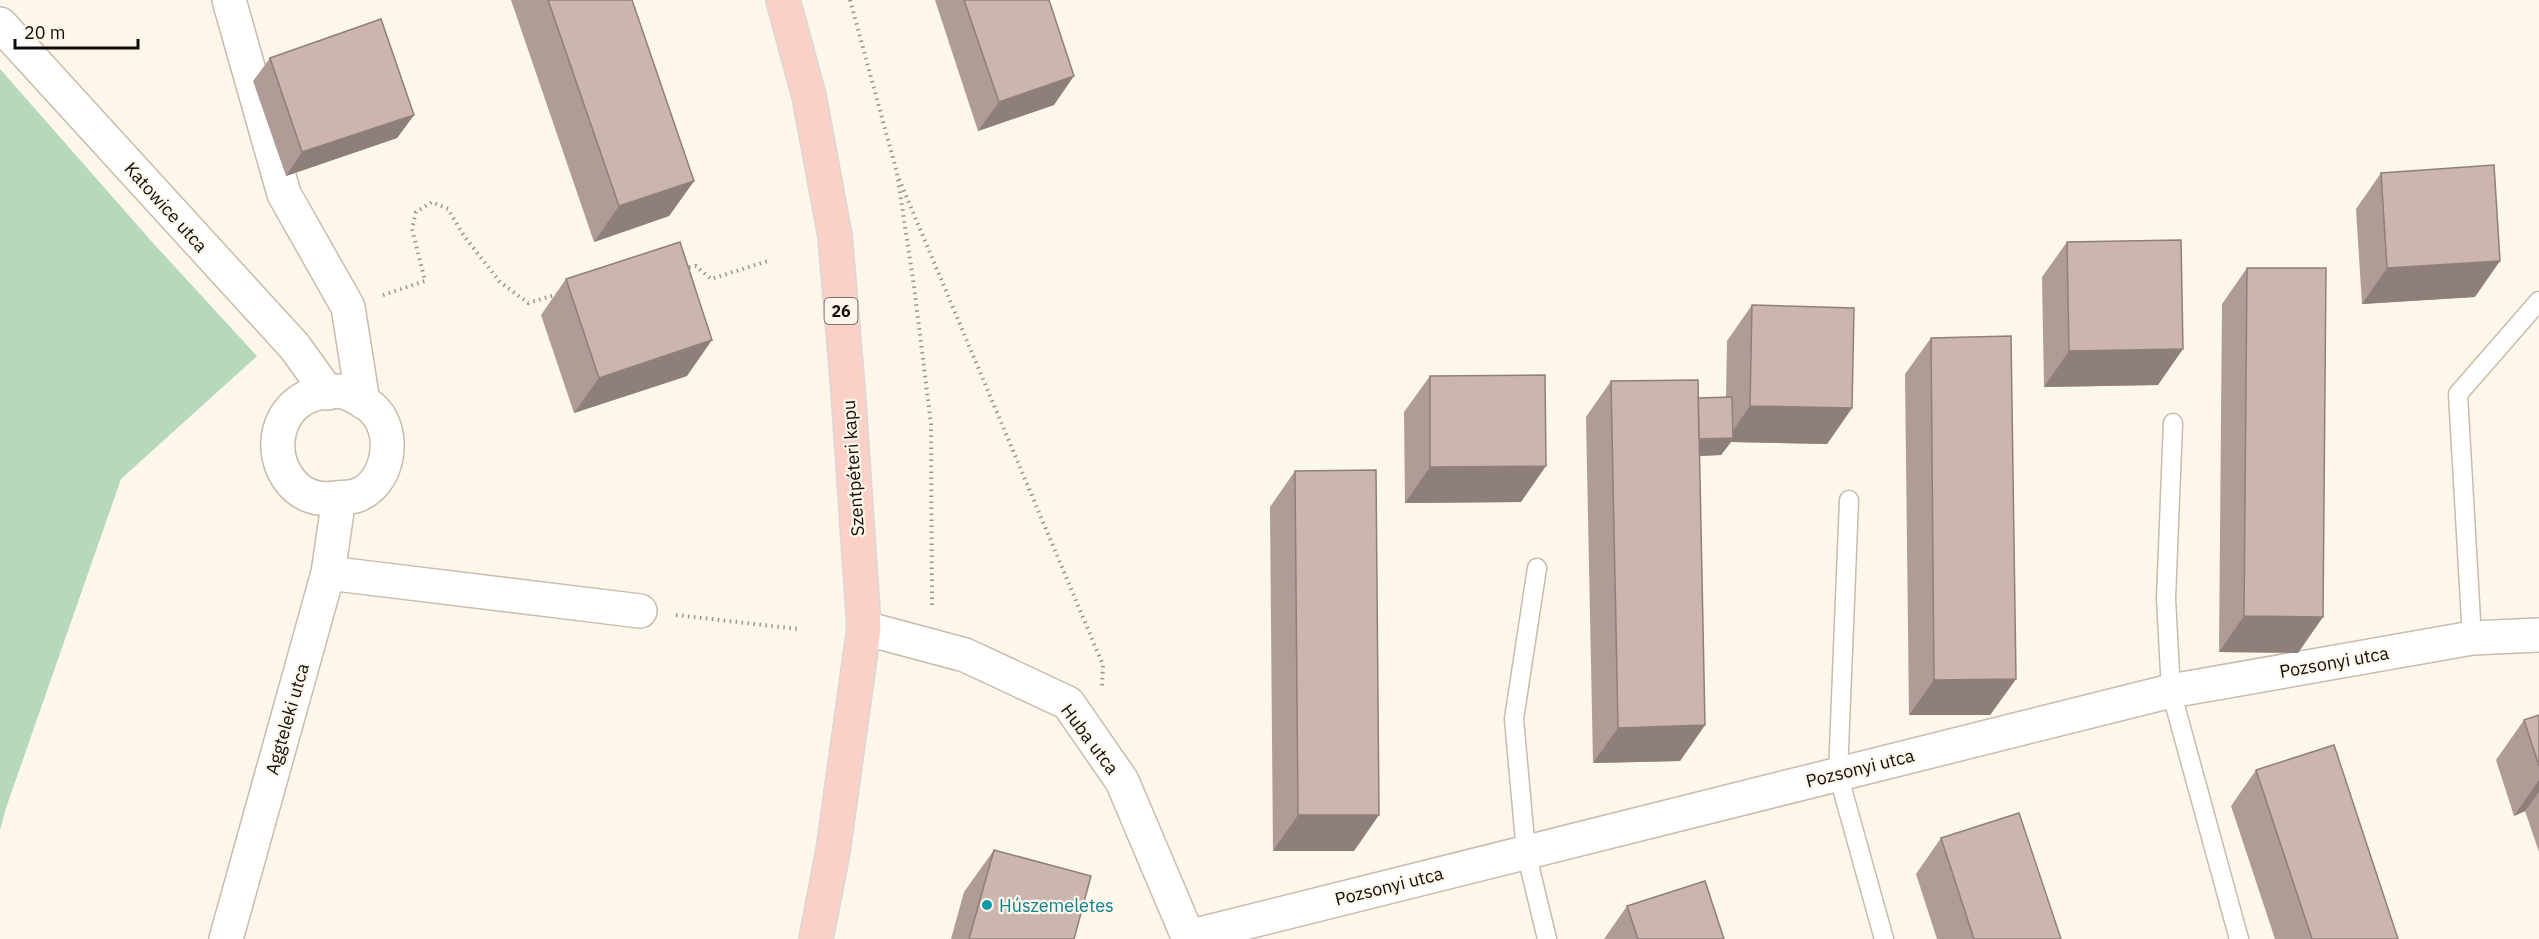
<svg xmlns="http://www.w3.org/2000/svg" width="2539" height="939" viewBox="0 0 2539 939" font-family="'IBM Plex Sans',sans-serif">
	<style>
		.green { fill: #b6d8bb }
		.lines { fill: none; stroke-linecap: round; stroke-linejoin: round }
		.lane-casing { stroke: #c8bcaa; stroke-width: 21 }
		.street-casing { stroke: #c8bcaa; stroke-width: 36 }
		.primary-casing { stroke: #d9d8d7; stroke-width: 36 }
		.path { stroke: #9b958c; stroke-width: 4; stroke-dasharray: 1.5 4.5; stroke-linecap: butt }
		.lane { stroke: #fff; stroke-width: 18 }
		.street { stroke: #fff; stroke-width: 33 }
		.primary { stroke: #fad0c7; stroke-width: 33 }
		.wall { fill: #af9c96 }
		.shaded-wall { fill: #8f7f7a }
		.building { fill: #ccb5ae; stroke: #8f7f7a; stroke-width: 1.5 }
		.culture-dot { fill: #0f9aa8; stroke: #fdf6ea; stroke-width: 2 }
		.labels { text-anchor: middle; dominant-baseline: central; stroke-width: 4.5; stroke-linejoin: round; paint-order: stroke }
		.shield { fill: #fdf6ea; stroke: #58524b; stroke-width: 1.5 }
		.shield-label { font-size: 16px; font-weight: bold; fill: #110c07 }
		.street-label { font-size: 18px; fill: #110c07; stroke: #fdf6ea }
		.culture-label { font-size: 18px; fill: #0d838f; stroke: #fdf6ea; text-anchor: start }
	</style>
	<rect width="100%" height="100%" fill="#fdf6ea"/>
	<!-- green -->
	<path class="green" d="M 0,69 L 153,243 L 257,356 L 121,479 L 6,808 L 0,830 Z"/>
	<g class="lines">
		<!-- lane casing -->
		<g class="lane-casing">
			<path id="lane" d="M 2173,423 L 2166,599 L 2171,691 L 2239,939
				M 1849,500 L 1838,774 L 1884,939
				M 1537,568 L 1514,719 L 1526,852 L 1547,939
				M 2472,638 L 2458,394 L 2539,301"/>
		</g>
		<!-- street casing -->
		<g class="street-casing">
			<path id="street" d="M 229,0 L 284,194 L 348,307 L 363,402
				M 0,24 L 295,347 L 328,393
				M 341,391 C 354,395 371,404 379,416 C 395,441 387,483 358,495 C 351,498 342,497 335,498 C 316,501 299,494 288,478 C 269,450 277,410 309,396 C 317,392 331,392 341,391 Z
				M 328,573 L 640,611
				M 864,628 L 965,655 L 1068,703 L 1122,781 L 1189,939
				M 1188,937 L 2171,691 L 2472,638 L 2539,635
				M 226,939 L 328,573 L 339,498"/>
		</g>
		<!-- primary casing -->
		<g class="primary-casing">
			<path id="primary" d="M 783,0 L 809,96 L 835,236 L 848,389 L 864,628 L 833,851 L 816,939"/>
		</g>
		<!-- path -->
		<path class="path" d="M 850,0 L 897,173 L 914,286 L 931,424 L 932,606
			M 899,179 L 1103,665 L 1102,686
			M 683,268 L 696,266 L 711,279 L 771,260
			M 383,295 L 425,281 L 412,229 L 416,212 L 432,202 L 448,209 L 464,236 L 500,282 L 528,303 L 558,294
			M 676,615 L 798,629"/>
		<!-- lane -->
		<use href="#lane" class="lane"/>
		<!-- street -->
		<use href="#street" class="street"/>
		<!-- primary -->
		<use href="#primary" class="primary"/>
	</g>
	<!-- wall -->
	<path class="wall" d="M 511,0 L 632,0 L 694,181 L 669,216 L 594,242 Z
		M 935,0 L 1049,0 L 1054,105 L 978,131 Z
		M 270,58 L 414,115 L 397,138 L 286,176 L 253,81 Z
		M 2381,173 L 2475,297 L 2362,304 L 2356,209 Z
		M 2067,242 L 2158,385 L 2044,387 L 2042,277 Z
		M 2247,268 L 2298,653 L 2219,652 L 2222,304 Z
		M 566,279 L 687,376 L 574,413 L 541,315 Z
		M 1752,305 L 1852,408 L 1827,444 L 1731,442 L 1721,455 L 1699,456 L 1705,725 L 1680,761 L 1593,763 L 1586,417 L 1611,381 L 1698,398 L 1726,397 L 1727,341 Z
		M 1931,338 L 2016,679 L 1990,715 L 1909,715 L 1905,374 Z
		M 1430,376 L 1521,502 L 1405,503 L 1404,412 Z
		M 1295,471 L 1354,851 L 1273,851 L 1270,507 Z
		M 2539,715 L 2539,852 L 2525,811 L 2514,816 L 2496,760 L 2524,720 Z
		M 2256,770 L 2398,939 L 2275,939 L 2231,806 Z
		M 1941,838 L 2061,939 L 1937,939 L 1916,874 Z
		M 994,850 L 1074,939 L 951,939 L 964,892 Z
		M 1627,906 L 1724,939 L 1604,939 Z"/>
	<!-- shaded-wall -->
	<path class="shaded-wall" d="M 1074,76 L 1054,105 L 978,131 L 999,102 Z
		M 414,115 L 397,138 L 286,176 L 302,152 Z
		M 694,181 L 669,216 L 594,242 L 619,206 Z
		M 2500,261 L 2475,297 L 2362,304 L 2387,268 Z
		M 712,340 L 687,376 L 574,413 L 599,378 Z
		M 2183,349 L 2158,385 L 2044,387 L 2069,351 Z
		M 1750,406 L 1852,408 L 1827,444 L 1731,442 L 1721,455 L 1673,457 L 1685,440 L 1727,439 Z
		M 1546,466 L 1521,502 L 1405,503 L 1430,467 Z
		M 2244,616 L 2323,617 L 2298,653 L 2219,652 Z
		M 2016,679 L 1990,715 L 1909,715 L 1934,680 Z
		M 1705,725 L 1680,761 L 1593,763 L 1618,728 Z
		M 2539,780 L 2539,792 L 2525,811 L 2514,816 Z
		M 1298,815 L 1379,815 L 1354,851 L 1273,851 Z"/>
	<!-- building -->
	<path class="building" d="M 548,0 L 632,0 L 694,181 L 619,206 Z
		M 964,0 L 1049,0 L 1074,76 L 999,102 Z
		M 381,19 L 414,115 L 302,152 L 270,58 Z
		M 2494,165 L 2500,261 L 2387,268 L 2381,173 Z
		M 2181,240 L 2183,349 L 2069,351 L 2067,242 Z
		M 680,242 L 712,340 L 599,378 L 566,279 Z
		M 2247,268 L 2326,268 L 2323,617 L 2244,616 Z
		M 1752,305 L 1854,308 L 1852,408 L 1750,406 Z
		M 2011,336 L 2016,679 L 1934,680 L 1931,338 Z
		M 1545,375 L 1546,466 L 1430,467 L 1430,376 Z
		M 1698,380 L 1705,725 L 1618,728 L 1611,381 Z
		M 1732,397 L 1733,438 L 1699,439 L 1698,398 Z
		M 1376,470 L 1379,815 L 1298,815 L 1295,471 Z
		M 2539,715 L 2539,766 L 2524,720 Z
		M 2334,745 L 2398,939 L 2312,939 L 2256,770 Z
		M 2019,813 L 2061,939 L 1974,939 L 1941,838 Z
		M 994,850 L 1091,876 L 1074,939 L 969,939 Z
		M 1705,881 L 1724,939 L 1638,939 L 1627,906 Z"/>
	<!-- markers -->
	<circle class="culture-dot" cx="987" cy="905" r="6"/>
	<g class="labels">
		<!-- shield labels -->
		<rect class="shield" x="824.5" y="298" width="33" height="26" rx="4.5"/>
		<g class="shield-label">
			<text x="841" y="311">26</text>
		</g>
		<!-- street labels -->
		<g class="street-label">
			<text transform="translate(166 207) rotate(48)">Katowice utca</text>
			<text transform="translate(853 468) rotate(-94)">Szentpéteri kapu</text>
			<text transform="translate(2334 662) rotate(-10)">Pozsonyi utca</text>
			<text transform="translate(287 719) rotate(-74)">Aggteleki utca</text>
			<text transform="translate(1090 739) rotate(53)">Huba utca</text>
			<text transform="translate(1860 768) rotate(-14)">Pozsonyi utca</text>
			<text transform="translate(1389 886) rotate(-14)">Pozsonyi utca</text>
		</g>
		<!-- culture labels -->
		<g class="culture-label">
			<text x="999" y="905">Húszemeletes</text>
		</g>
	</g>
	<!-- scale -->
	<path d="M15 39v9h123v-9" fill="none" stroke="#110c07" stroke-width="3"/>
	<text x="24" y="39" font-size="18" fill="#110c07" stroke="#fdf6ea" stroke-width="4.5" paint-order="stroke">20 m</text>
</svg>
